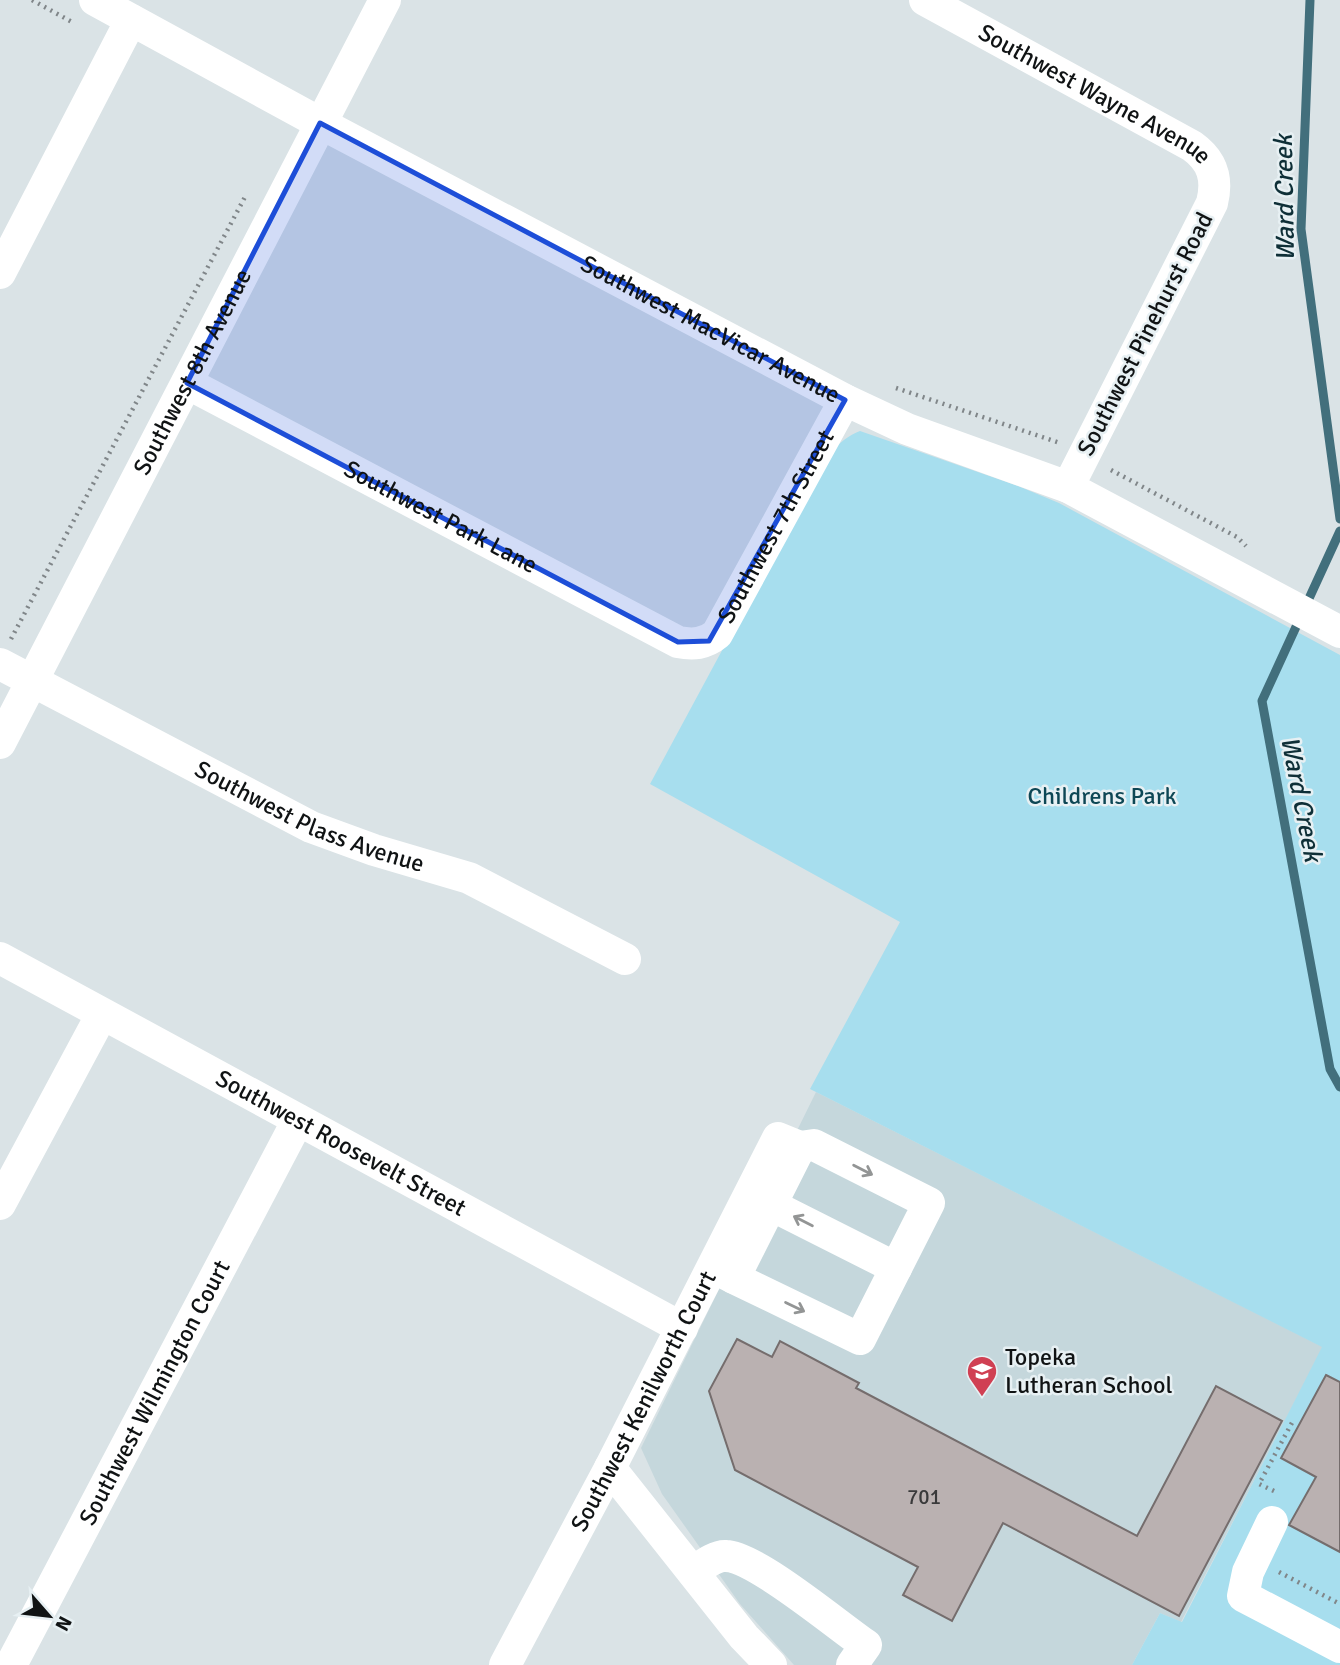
<svg xmlns="http://www.w3.org/2000/svg" width="1340" height="1665" viewBox="0 0 1340 1665" font-family="Signika,sans-serif">
	<style>
		.built { fill: #c5d7dc }
		.green { fill: #a7deee }
		.lines { fill: none; stroke-linecap: round; stroke-linejoin: round }
		.stream { stroke: #426f7c; stroke-width: 9 }
		.building { fill: #bab1b1; stroke: #756d6d; stroke-width: 2 }
		.path { stroke: #808689; stroke-width: 4.5; stroke-dasharray: 2 5; stroke-linecap: butt }
		.minor { stroke: #fff; stroke-width: 32 }
		.oneway { stroke: #939595 }
		.marked { fill: #1d4ed8; fill-opacity: 0.2; stroke: #1d4ed8; stroke-width: 5; stroke-linejoin: round }
		.labels { text-anchor: middle; dominant-baseline: central; stroke-width: 5; stroke-linejoin: round; paint-order: stroke }
		.number-label { font-size: 21px; fill: #3a3a3b }
		.street-label { font-size: 24px; fill: #101314; stroke: #e7f0f3 }
		.park-label { font-size: 24px; fill: #0d4755; stroke: #e7f0f3 }
		.poi-label { font-size: 24px; fill: #101314; stroke: #e7f0f3; text-anchor: start }
		.water-label { font-size: 26px; font-style: italic; fill: #0e2f37; stroke: #e7f0f3 }
	</style>
	<rect width="100%" height="100%" fill="#dae3e6"/>
	<!-- built -->
	<path class="built" d="M 816,1092 L 1323,1347 L 1181,1622 L 1160,1613 L 1132,1665 L 794,1665 L 740,1604 L 662,1494 L 641,1448 Z"/>
	<!-- green -->
	<path class="green" d="M 860,431 L 1018,486 L 1059,503 L 1340,655 L 1340,1665 L 1132,1665 L 1160,1613 L 1182,1622 L 1322,1347 L 810,1089 L 900,922 L 650,784 L 815,478 C 827,457 837,440 860,431 Z"/>
	<g class="lines">
		<!-- stream -->
		<path class="stream" d="M 1310,0 L 1301,229 L 1340,519
			M 1340,531 L 1262,701 L 1330,1069 L 1340,1087"/>
	</g>
	<!-- building -->
	<path class="building" d="M 737,1339 L 772,1357 L 780,1341 L 859,1383 L 856,1388 L 1137,1536 L 1216,1386 L 1282,1421 L 1179,1616 L 1003,1523 L 952,1621 L 903,1595 L 918,1567 L 735,1470 L 709,1391 Z
		M 1326,1375 L 1340,1382 L 1340,1552 L 1289,1525 L 1316,1477 L 1281,1458 Z"/>
	<g class="lines">
		<!-- path -->
		<path class="path" d="M 32,0 L 72,22
			M 896,388 L 1060,443
			M 1111,470 L 1237,537 L 1246,546
			M 11,639 L 246,195
			M 1274,1491 L 1259,1484 L 1294,1419
			M 1279,1572 L 1340,1604"/>
		<!-- minor -->
		<g class="minor">
			<path id="s1" d="M 95,0 L 320,123 L 845,400 L 907,429 L 1068,487 L 1340,632"/>
			<path id="s2" d="M 925,0 L 1192,146 C 1213,161 1218,179 1212,203 L 1068,487"/>
			<path d="M 0,273 L 131,20"/>
			<path id="s3" d="M 187,383 L 678,642 C 693,645 705,644 717,634 L 845,400"/>
			<path id="s4" d="M 0,664 L 311,827 L 374,850 L 469,878 L 625,959"/>
			<path id="s5" d="M 0,743 L 385,0"/>
			<path id="s6" d="M 0,958 L 682,1328"/>
			<path d="M 0,1204 L 102,1014"/>
			<path d="M 771,1205 L 896,1268 L 929,1203 L 814,1145 L 800,1147"/>
			<path d="M 734,1278 L 860,1339 L 896,1268"/>
			<path d="M 610,1468 L 744,1637 L 771,1665"/>
			<path d="M 1272,1522 L 1248,1572 L 1243,1596 L 1340,1647"/>
			<path d="M 693,1572 C 702,1566 716,1555 726,1556 C 756,1557 838,1626 866,1645 L 852,1665"/>
			<path id="s7" d="M 11,1665 L 298,1120"/>
			<path id="s8" d="M 505,1665 L 610,1468 L 778,1138 L 800,1147 L 734,1278 L 713,1267"/>
		</g>
	</g>
	<!-- one-way arrows -->
	<defs><path id="oneway-shaft" d="M-6 0H5M1.5-3L5.5 0L1.5 3" fill="none" stroke-width="1.6" stroke-linecap="round" stroke-linejoin="round" transform="scale(1.75)"/></defs>
	<g class="oneway">
		<use href="#oneway-shaft" transform="translate(863 1170) rotate(27)"/>
		<use href="#oneway-shaft" transform="translate(803 1221) rotate(-153)"/>
		<use href="#oneway-shaft" transform="translate(795 1307) rotate(26)"/>
	</g>
	<!-- marked area -->
	<path class="marked" d="M 320,123 L 845,400 L 709,641 L 678,642 L 187,383 Z"/>
	<!-- icons -->
	<defs>
		<g id="school-pin" transform="scale(1.575)"><path d="M0 17L-7.5 6A9.5 9.5 0 1 1 7.5 6Z" fill="#d04053" stroke="#e7f0f3"/><path d="M0-5L7-2L0 1L-7-2ZM-4 1L0 2.5L4 1V4Q0 6-4 4Z" fill="#fff"/></g>
	</defs>
	<g fill-rule="evenodd">
		<use href="#school-pin" x="982" y="1371"/>
	</g>
	<g class="labels">
		<!-- number labels -->
		<g class="number-label">
			<text x="924" y="1497">701</text>
		</g>
		<!-- street labels -->
		<g class="street-label">
			<text stroke="none"><textPath href="#s2" startOffset="194">Southwest Wayne Avenue</textPath></text>
			<text stroke="none"><textPath href="#s1" startOffset="698">Southwest MacVicar Avenue</textPath></text>
			<text transform="translate(1145 334) rotate(-63)">Southwest Pinehurst Road</text>
			<text stroke="none"><textPath href="#s5" startOffset="418">Southwest 8th Avenue</textPath></text>
			<text stroke="none"><textPath href="#s3" startOffset="287">Southwest Park Lane</textPath></text>
			<text stroke="none"><textPath href="#s3" startOffset="719">Southwest 7th Street</textPath></text>
			<text stroke="none"><textPath href="#s4" startOffset="346">Southwest Plass Avenue</textPath></text>
			<text stroke="none"><textPath href="#s6" startOffset="388">Southwest Roosevelt Street</textPath></text>
			<text stroke="none"><textPath href="#s7" startOffset="308">Southwest Wilmington Court</textPath></text>
			<text stroke="none"><textPath href="#s8" startOffset="298">Southwest Kenilworth Court</textPath></text>
		</g>
		<!-- park labels -->
		<g class="park-label">
			<text x="1102" y="796">Childrens Park</text>
		</g>
		<!-- poi labels -->
		<g class="poi-label">
			<text x="1005" y="1357">Topeka<tspan x="1005" dy="28">Lutheran School</tspan></text>
		</g>
		<!-- water labels -->
		<g class="water-label">
			<text transform="translate(1285 198) rotate(-91)">Ward Creek</text>
			<text transform="translate(1301 799) rotate(79)">Ward Creek</text>
		</g>
	</g>
	<!-- north arrow -->
	<g transform="translate(49 1616) rotate(118)" stroke="#e7f0f3" stroke-width="5" paint-order="stroke">
	<path d="M0-5L12 26L0 18L-12 26Z" fill="#101314"/>
	<text y="-10" font-size="19" font-weight="bold" text-anchor="middle" fill="#101314">N</text>
	</g>
</svg>
